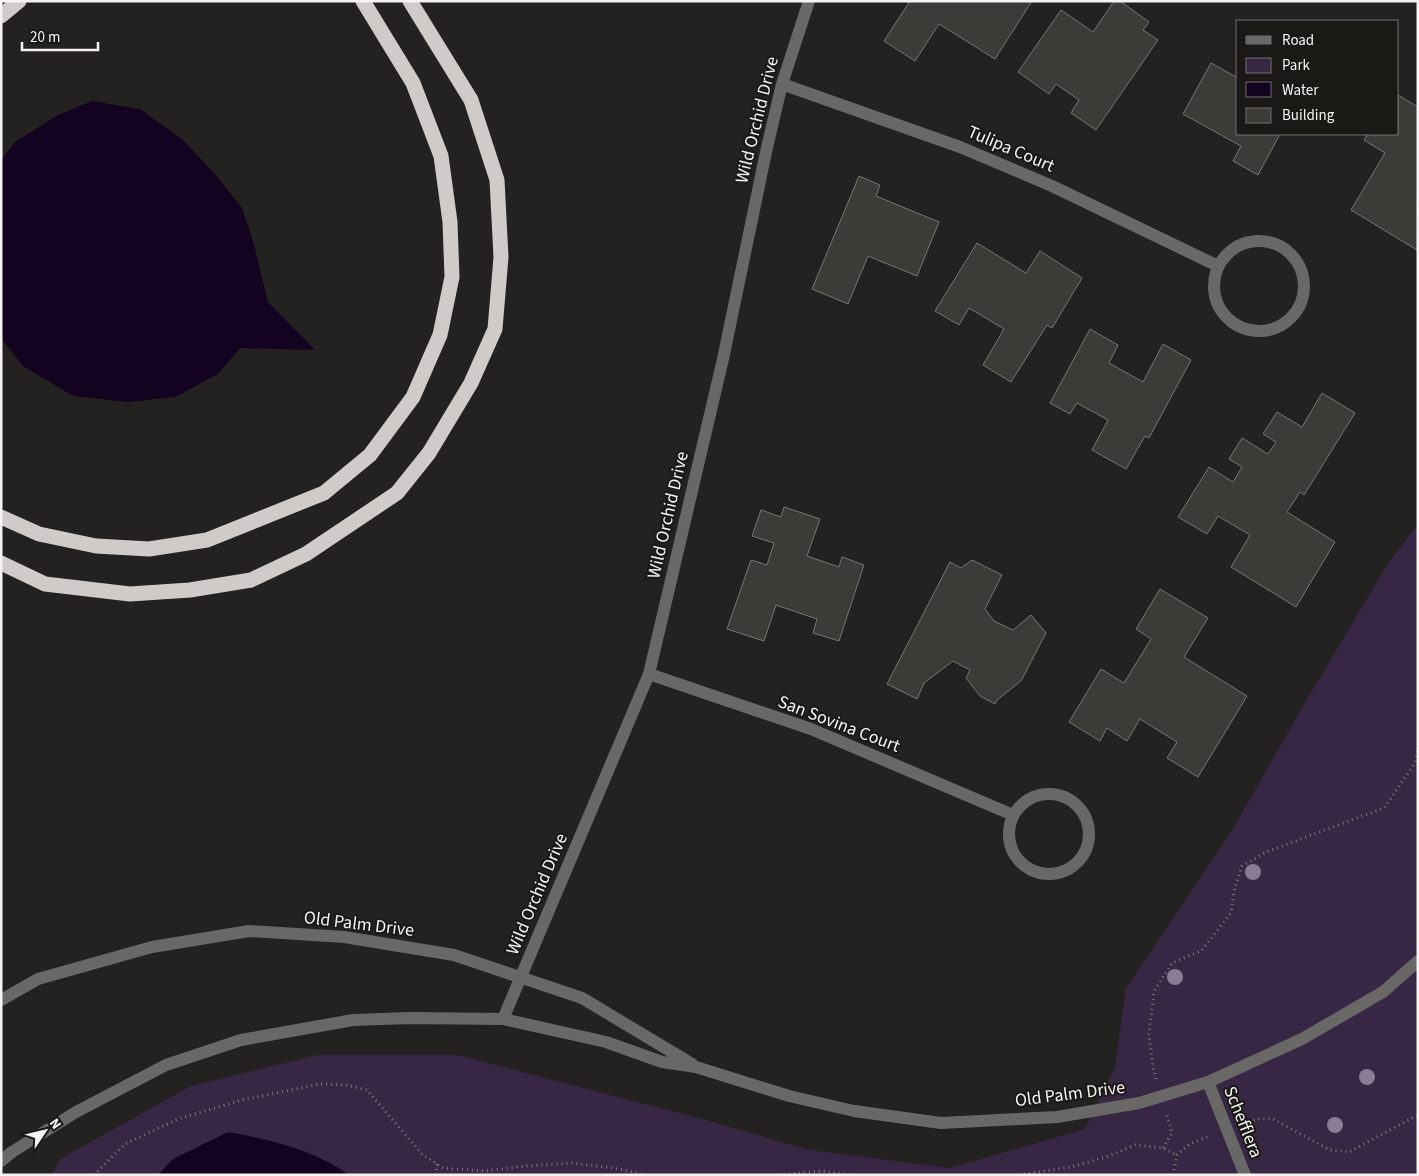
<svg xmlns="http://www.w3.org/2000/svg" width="1419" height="1176" viewBox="0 0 1419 1176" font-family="'Source Sans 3',sans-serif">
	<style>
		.green { fill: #372644 }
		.water { fill: #130220 }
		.building { fill: #3d3b38; stroke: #787673 }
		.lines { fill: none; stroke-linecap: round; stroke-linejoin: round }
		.path { stroke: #7b7a78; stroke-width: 3; stroke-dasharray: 1 4; stroke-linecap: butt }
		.minor { stroke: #696867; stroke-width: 12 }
		.motorway { stroke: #cecbc8; stroke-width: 15 }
		.tree { fill: #8c7b97 }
		.labels { text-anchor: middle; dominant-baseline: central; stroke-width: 4; stroke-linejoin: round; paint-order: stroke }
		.street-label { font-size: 18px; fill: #f5f4f2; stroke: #1a1916 }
	</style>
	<rect width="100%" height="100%" fill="#242220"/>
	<!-- green -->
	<path class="green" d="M 1418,524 L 1418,1175 L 51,1175 L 60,1159 L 191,1086 L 317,1055 L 457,1055 L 706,1120 L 810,1150 L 950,1168 L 1085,1129 L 1115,1067 L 1126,988 L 1234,827 L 1303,706 L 1387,565 Z"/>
	<!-- water -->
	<path class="water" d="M 92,101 L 140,109 L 183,140 L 213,172 L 242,208 L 253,241 L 268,302 L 315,350 L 240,348 L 218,374 L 175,397 L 128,402 L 73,396 L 23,366 L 1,338 L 1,160 L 15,142 L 58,115 Z
		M 228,1132 C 268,1139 315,1150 349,1175 L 158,1175 L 173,1159 Z"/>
	<!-- building -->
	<path class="building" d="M 910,1 L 1032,1 L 995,59 L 939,24 L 915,61 L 884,41 Z
		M 1114,1 L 1120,1 L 1149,22 L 1143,30 L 1158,40 L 1096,130 L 1071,113 L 1079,100 L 1056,84 L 1049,94 L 1018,72 L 1061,10 L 1093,32 Z
		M 1211,63 L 1238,78 L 1238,134 L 1280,134 L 1258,175 L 1233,161 L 1241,146 L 1183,114 Z
		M 1398,95 L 1418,107 L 1417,250 L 1351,210 L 1385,153 L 1364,140 L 1368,134 L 1398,134 Z
		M 859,176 L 880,185 L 876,196 L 939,222 L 917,276 L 868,256 L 848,304 L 812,289 Z
		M 977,243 L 1026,273 L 1040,251 L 1082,278 L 1052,328 L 1047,325 L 1011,382 L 983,365 L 1004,329 L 969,308 L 959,325 L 935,311 Z
		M 1090,329 L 1118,345 L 1109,363 L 1143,382 L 1163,344 L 1191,360 L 1149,438 L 1145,436 L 1126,469 L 1092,450 L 1108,420 L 1077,403 L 1070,414 L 1050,403 Z
		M 1322,393 L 1355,413 L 1304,495 L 1300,492 L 1287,512 L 1335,542 L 1296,607 L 1231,567 L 1250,535 L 1218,516 L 1207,534 L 1178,517 L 1209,467 L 1233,482 L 1242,467 L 1229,459 L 1242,438 L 1268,454 L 1276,442 L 1263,434 L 1277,412 L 1302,427 Z
		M 784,507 L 820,519 L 807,556 L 839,567 L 842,557 L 864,565 L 839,641 L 813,633 L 817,619 L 776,605 L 764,641 L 727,629 L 751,560 L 767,565 L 774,543 L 752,536 L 761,510 L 781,517 Z
		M 972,560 L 1002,575 L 985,609 L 994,621 L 1013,630 L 1031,615 L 1046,633 L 1021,681 L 997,700 L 995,704 L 980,696 L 966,678 L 970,670 L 953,661 L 924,683 L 917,699 L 887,684 L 950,562 L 961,568 Z
		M 1160,589 L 1208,618 L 1184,657 L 1247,696 L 1198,777 L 1167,758 L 1177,742 L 1140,719 L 1127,741 L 1107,728 L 1100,741 L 1069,722 L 1101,669 L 1124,683 L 1151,639 L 1136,629 Z"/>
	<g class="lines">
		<!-- path -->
		<path class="path" d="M 1156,1079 L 1153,1067 L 1149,1034 L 1154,991 L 1172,963 L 1201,951 L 1231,913 L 1234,891 L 1242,866 L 1266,852 L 1384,808 L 1415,763 L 1418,747
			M 1244,1123 L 1257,1119 L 1273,1119 L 1330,1150 L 1349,1152 L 1418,1115
			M 1163,1148 L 1172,1133 L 1167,1114
			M 94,1175 L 125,1144 L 178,1119 L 242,1100 L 320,1084 L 346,1085 L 367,1090 L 422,1154 L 443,1168 L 484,1171 L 527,1166 L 573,1163 L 620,1169 L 644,1175
			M 436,1175 L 437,1163
			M 779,1175 L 821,1171 L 852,1175
			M 1019,1175 L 1071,1167 L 1109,1156 L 1135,1145 L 1163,1148 L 1177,1155
			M 1173,1175 L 1177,1155 L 1190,1144 L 1210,1136"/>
		<!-- minor -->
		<path class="minor" d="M 782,84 L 960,147 L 1052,186 L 1218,266
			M1214 286a45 45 0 1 1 90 0a45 45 0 1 1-90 0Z
			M 649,674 L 811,729 L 1013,815
			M1009 834a40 40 0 1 1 80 0a40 40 0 1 1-80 0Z
			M 1,1000 L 38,979 L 152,947 L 249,931 L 344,937 L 454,955 L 582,998 L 692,1064
			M 503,1019 L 649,674 L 723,359 L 766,152 L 782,84 L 809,1
			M 1208,1082 L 1245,1175
			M 1,1161 L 12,1152 L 76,1112 L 166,1065 L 241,1040 L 353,1020 L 410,1018 L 503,1019 L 606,1042 L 662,1062 L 696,1067 L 789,1096 L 854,1111 L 941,1123 L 1057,1117 L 1139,1103 L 1208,1082 L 1302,1039 L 1383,992 L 1418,961"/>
		<!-- motorway -->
		<path class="motorway" d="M 1,16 L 19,1
			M 1,517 L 39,534 L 96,546 L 149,549 L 207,540 L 324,493 L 370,455 L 413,397 L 440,335 L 452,277 L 450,222 L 441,156 L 413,83 L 363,1
			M 1,563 L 45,584 L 130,594 L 190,590 L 251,580 L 306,554 L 397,493 L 429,453 L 471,383 L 495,329 L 501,257 L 497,180 L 471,100 L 410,1"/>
	</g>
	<!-- trees -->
	<g class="tree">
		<circle cx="1253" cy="872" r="8"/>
		<circle cx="1175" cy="977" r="8"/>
		<circle cx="1367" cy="1077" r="8"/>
		<circle cx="1335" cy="1125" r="8"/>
	</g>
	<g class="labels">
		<!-- street labels -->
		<g class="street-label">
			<text transform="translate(757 120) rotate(-76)">Wild Orchid Drive</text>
			<text transform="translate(1011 149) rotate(23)">Tulipa Court</text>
			<text transform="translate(668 515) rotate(-77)">Wild Orchid Drive</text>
			<text transform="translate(839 724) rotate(21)">San Sovina Court</text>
			<text transform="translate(537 894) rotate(-67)">Wild Orchid Drive</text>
			<text transform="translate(359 924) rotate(7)">Old Palm Drive</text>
			<text transform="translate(1070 1094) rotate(-7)">Old Palm Drive</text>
			<text transform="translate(1243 1122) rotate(68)">Schefflera</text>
		</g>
	</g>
	<!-- border -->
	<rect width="1419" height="1176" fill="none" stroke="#f5f4f2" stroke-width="5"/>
	<!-- legend -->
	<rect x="1236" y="20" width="162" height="115" fill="#1a1916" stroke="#72716e"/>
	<rect x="1246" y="36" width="25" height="8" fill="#696867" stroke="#72716e"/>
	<text x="1282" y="45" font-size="15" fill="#f5f4f2">Road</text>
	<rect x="1246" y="58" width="25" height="15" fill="#372644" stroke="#72716e"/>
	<text x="1282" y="70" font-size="15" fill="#f5f4f2">Park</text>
	<rect x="1246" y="82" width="25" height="15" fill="#130220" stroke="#72716e"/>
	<text x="1282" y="95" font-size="15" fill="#f5f4f2">Water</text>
	<rect x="1246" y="108" width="25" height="15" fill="#3d3b38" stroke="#72716e"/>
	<text x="1282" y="120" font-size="15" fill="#f5f4f2">Building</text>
	<!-- north arrow -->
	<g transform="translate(45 1131) rotate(55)" stroke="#1a1916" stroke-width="4" paint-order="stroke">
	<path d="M0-4L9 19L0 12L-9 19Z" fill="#f5f4f2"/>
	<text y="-8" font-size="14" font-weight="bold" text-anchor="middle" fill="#f5f4f2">N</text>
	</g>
	<!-- scale -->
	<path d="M22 42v8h76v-8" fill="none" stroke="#f5f4f2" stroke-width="2.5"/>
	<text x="30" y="42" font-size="15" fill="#f5f4f2" stroke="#1a1916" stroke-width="4" paint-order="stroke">20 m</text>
</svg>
